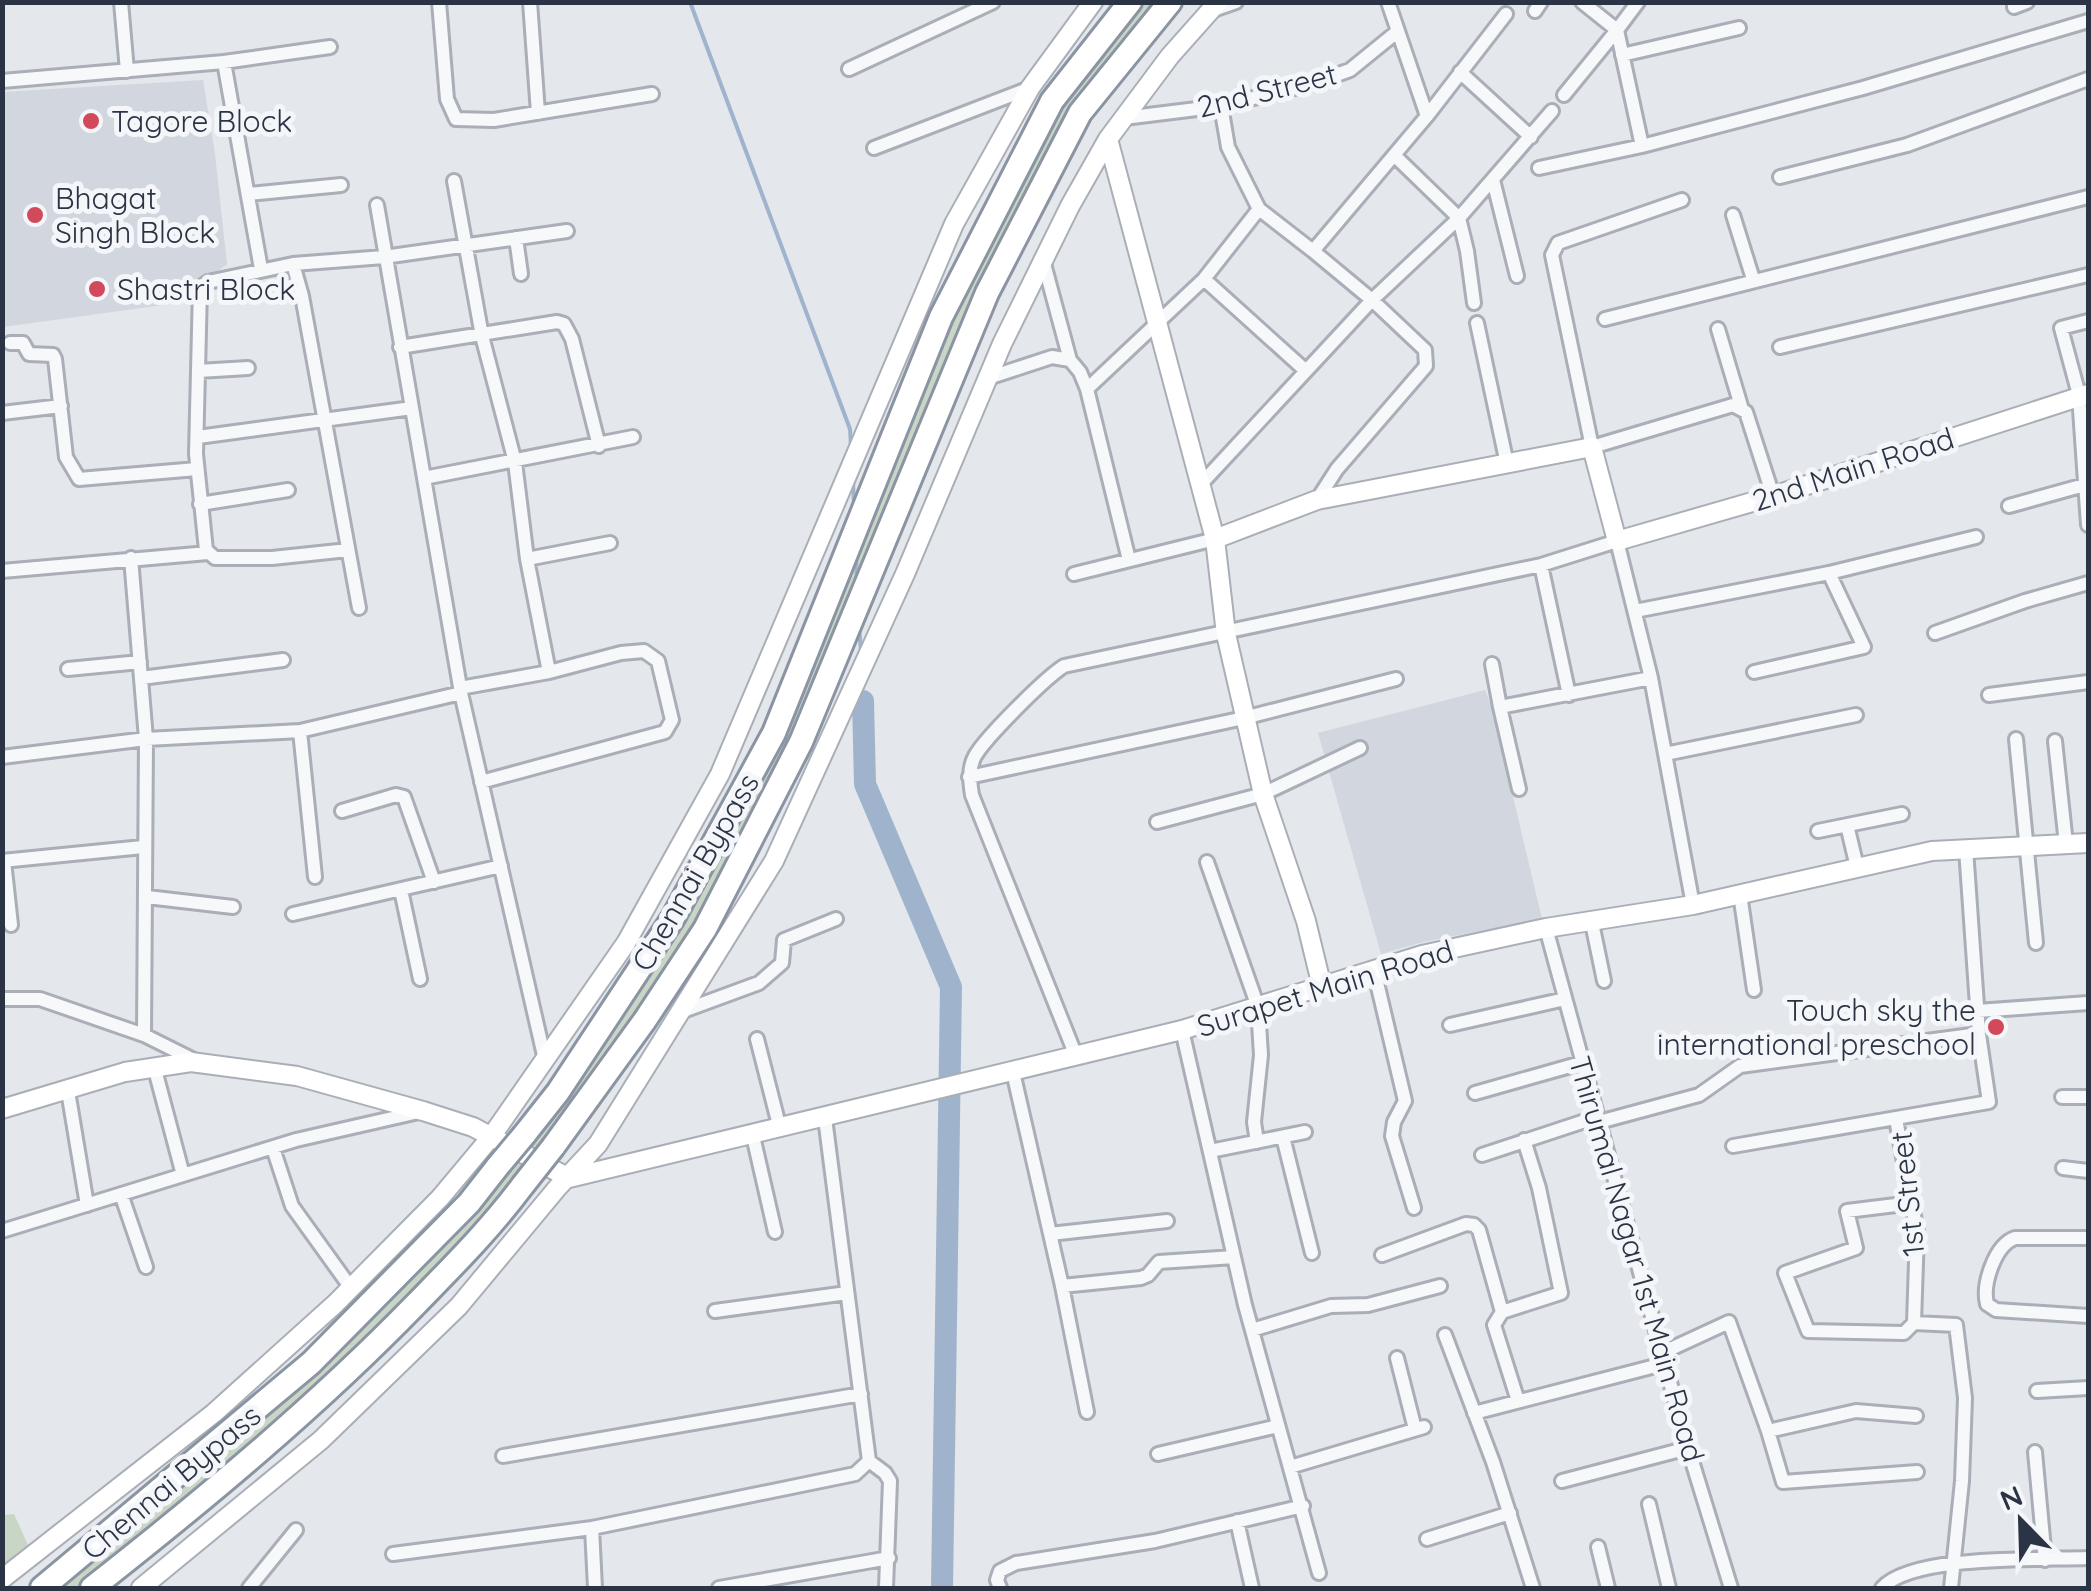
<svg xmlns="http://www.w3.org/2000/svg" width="2091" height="1591" viewBox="0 0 2091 1591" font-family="Quicksand,sans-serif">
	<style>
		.built { fill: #d2d6de }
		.green { fill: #c9d6c5 }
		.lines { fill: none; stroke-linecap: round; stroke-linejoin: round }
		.stream { stroke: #9fb4cc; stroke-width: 4 }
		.river { stroke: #9fb4cc; stroke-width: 22 }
		.street-casing { stroke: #a9aeb7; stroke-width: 18 }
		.secondary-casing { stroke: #a9aeb7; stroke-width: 22 }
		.highway-casing { stroke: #8b94a3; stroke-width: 28 }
		.street { stroke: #f7f8fa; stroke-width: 12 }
		.secondary { stroke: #fff; stroke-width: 18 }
		.highway { stroke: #fff; stroke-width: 22 }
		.highway-bridge-casing { stroke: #8b94a3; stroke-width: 28; stroke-linecap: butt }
		.highway-bridge { stroke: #fff; stroke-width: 22 }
		.poi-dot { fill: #d1495b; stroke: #f4f6f9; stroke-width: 4 }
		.labels { text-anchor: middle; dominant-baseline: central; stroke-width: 10; stroke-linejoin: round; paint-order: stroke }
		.street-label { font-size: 30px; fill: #2b3445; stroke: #f4f6f9 }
		.poi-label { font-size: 30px; fill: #2b3445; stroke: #f4f6f9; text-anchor: start }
	</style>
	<rect width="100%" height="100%" fill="#e4e7ec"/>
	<!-- built -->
	<path class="built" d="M 203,80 L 215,154 L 227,264 L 178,303 L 3,327 L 2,92 Z
		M 1485,690 L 1492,708 L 1542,919 L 1423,942 L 1381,954 L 1318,733 Z"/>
	<!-- green -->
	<path class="green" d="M 1140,3 L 1161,3 L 1077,107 L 812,700 L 704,915 L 630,1034 L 487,1224 L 268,1434 L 81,1588 L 53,1588 L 438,1248 L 688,901 L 949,318 L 1054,106 Z
		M 14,1514 L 28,1545 L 3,1565 L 3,1515 Z"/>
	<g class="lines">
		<!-- stream -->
		<path class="stream" d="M 690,2 L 850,429 L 851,447
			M 853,481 L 854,507
			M 856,556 L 857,582
			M 859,626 L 861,652
			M 862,686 L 863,701"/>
		<!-- river -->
		<path class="river" d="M 863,701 L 865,784 L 951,987 L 942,1588"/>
		<!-- street casing -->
		<g class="street-casing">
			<path id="street" d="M 121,2 L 127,71
				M 439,2 L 447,99 L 456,119 L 494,120 L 652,94
				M 530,2 L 538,113
				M 1638,2 L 1617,30 L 1642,146 L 1863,88 L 2088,21
				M 2014,7 L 2027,2
				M 1213,10 L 1236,2
				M 1535,11 L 1541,2
				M 1622,55 L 1739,28
				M 224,62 L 261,269
				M 849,69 L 993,2
				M 1460,72 L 1531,137
				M 2,81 L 224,62 L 330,47
				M 1564,95 L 1617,30 L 1582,2
				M 1221,106 L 1228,147 L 1259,209 L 1313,251 L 1427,116 L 1388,2
				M 1427,116 L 1506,14
				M 1124,118 L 1221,106 L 1314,83 L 1350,70 L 1398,31
				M 874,148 L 1030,88
				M 1394,155 L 1459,218 L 1467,251 L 1474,303
				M 1539,168 L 1642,146
				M 1780,177 L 1907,145 L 2088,79
				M 1493,180 L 1517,276
				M 454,181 L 482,336 L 515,462 L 527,559 L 549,672 L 460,688
				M 248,194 L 341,185
				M 1682,200 L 1558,243 L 1552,255 L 1592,447 L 1733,405 L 1746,412 L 1773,496
				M 1733,215 L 1753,279
				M 516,238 L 521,274
				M 1313,251 L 1372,300 L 1459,218 L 1552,111
				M 1043,260 L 1070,360
				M 293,264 L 302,296 L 359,608
				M 1204,279 L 1306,371
				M 1605,319 L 2088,197
				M 2088,321 L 2061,328 L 2079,395 L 2088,525
				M 1477,323 L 1507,464
				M 1718,329 L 1741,406
				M 10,343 L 23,343 L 29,354 L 53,355 L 55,359 L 66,457 L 79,479 L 197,469
				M 400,347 L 557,322 L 564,324 L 572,339 L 599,446
				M 1780,347 L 2088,275
				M 198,371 L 248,368
				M 988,378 L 1052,357 L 1070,360 L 1080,372 L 1087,389 L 1129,560
				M 1087,389 L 1204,279 L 1259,209
				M 2,413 L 61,406
				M 198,437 L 412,408 L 377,205
				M 424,478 L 633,437
				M 1201,484 L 1372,300 L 1425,350 L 1426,366 L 1337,469 L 1317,500
				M 200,504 L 288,490
				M 2009,506 L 2088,484
				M 348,550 L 272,558 L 215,558 L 206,550 L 196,454 L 200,288 L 208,282 L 293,264 L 384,257 L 567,231
				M 527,559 L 610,543
				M 1541,565 L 1569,695
				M 2,571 L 208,553
				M 1074,574 L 1215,539
				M 1635,611 L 1829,573 L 1976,537
				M 1935,633 L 2025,601 L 2088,583
				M 1492,664 L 1500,707 L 1651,678
				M 68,669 L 140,662
				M 1754,672 L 1864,647 L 1829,573
				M 141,678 L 283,660
				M 461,693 L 545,1060
				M 1989,695 L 2088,682
				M 1500,707 L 1519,789
				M 300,731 L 315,877
				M 2016,739 L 2036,943
				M 2055,741 L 2066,844
				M 1665,754 L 1856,715
				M 2,757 L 146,739 L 300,731 L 461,693 L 412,408
				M 969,777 L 1244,718 L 1396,679
				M 481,782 L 665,732 L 672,720 L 658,661 L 644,651 L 621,653 L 549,672
				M 342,811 L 396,795 L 404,797 L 434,882
				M 1157,822 L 1263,794 L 1360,748
				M 1847,825 L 1857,867
				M 1818,831 L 1902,814
				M 2,861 L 143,847
				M 4,861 L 11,925
				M 1207,862 L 1258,1007 L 1261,1055 L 1254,1122 L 1257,1142
				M 401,890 L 420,979
				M 1740,894 L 1754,990
				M 147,897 L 233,907
				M 293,914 L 501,866
				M 1592,923 L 1604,981
				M 1546,928 L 1688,1448 L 1731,1588
				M 1374,970 L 1405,1101 L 1394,1122 L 1392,1136 L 1414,1208
				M 2,999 L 40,999 L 144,1035 L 146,739 L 131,558
				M 683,1011 L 759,983 L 782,963 L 784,940 L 836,919
				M 1977,1011 L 2088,1003
				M 1450,1025 L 1565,999
				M 1182,1030 L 1245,1305 L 1319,1573
				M 144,1035 L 200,1063
				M 757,1039 L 780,1129
				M 1076,1056 L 972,795 C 970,782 968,769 975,756 C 985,738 1045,678 1064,666 L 1541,565 L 1617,541 L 1651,678 L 1693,905
				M 154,1066 L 183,1175
				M 1013,1072 L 1062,1286 L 1087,1412
				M 68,1091 L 87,1205
				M 1475,1093 L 1581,1063
				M 2062,1097 L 2088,1097
				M 1896,1119 L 1917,1232 L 1914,1323
				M 1599,1122 L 1699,1095 L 1740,1066 L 1979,1034
				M 753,1136 L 775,1232
				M 1283,1137 L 1312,1253
				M 1733,1146 L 1989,1102 L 1979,1034 L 1966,849
				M 273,1148 L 292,1206 L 351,1288
				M 1210,1151 L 1305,1132
				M 1482,1155 L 1597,1117
				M 2063,1168 L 2088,1171
				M 121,1194 L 146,1267
				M 1912,1203 L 1847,1211 L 1856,1248 L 1785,1273 L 1808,1331 L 1904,1333 L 1914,1323 L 1956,1325 L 1965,1398 L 1962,1481 L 1951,1588
				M 2,1231 L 296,1140 L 423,1111
				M 1050,1234 L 1167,1221
				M 2088,1238 L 2015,1238 C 1995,1245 1982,1284 1987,1304 L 1996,1310 L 2088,1316
				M 1382,1255 L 1466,1224 L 1474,1225 L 1479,1230 L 1502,1312 L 1561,1293 L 1539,1188 L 1524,1140
				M 1062,1286 L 1141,1278 L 1148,1275 L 1159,1262 L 1234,1257
				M 715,1311 L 847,1293
				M 1502,1312 L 1494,1325 L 1518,1401
				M 1252,1330 L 1331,1306 L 1368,1305 L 1440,1286
				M 1445,1335 L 1493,1462 L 1533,1588
				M 1664,1352 L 1729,1322 L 1768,1431 L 1856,1411 L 1916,1416
				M 1397,1358 L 1415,1429
				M 2037,1391 L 2088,1388
				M 1474,1413 L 1667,1363
				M 1768,1431 L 1783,1482 L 1917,1472
				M 2035,1452 L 2045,1560
				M 1158,1454 L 1278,1426
				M 503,1456 L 861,1394
				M 869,1461 L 885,1473 L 890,1481 L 886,1588
				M 1290,1467 L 1424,1427
				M 1562,1481 L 1688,1448
				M 1649,1504 L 1669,1588
				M 1237,1521 L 1252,1588
				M 592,1528 L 595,1588
				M 1427,1539 L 1510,1513
				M 1598,1547 L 1608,1588
				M 393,1554 L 592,1528 L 855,1474 L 869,1461 L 825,1118
				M 249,1588 L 296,1530
				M 719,1588 L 889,1558
				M 1000,1588 L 997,1580 L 1000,1571 L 1016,1563 L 1155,1541 L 1303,1506
				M 1882,1588 C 1913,1554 2041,1560 2088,1558"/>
		</g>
		<!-- secondary casing -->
		<g class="secondary-casing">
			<path id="secondary" d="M 1108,139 L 1215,539 L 1226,634 L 1263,794 L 1306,921 L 1322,987
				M 1215,539 L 1317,500 L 1592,447 L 1617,541 L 1773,496 L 2088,394
				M 2,1109 L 125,1072 L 191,1062 L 297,1076 L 423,1111 L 473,1127 L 569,1178
				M 569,1178 L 1182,1030 L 1422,955 L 1546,928 L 1693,905 L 1932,851 L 2088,843
				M 2,1579 L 214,1413 L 335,1304 L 440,1198 L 491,1137 L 626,943 L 720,774 L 954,224 L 1030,88 L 1093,2
				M 141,1588 L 321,1440 L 459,1306 L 558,1187 L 598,1144 L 774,861 L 905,574 L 1002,344 L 1070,206 L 1108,139 L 1170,56 L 1218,2"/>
		</g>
		<!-- highway casing -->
		<g class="highway-casing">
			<path id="highway" d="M 524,1135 L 558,1092 L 673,918 L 774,733 L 941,317 L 1052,101 L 1130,2
				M 553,1147 L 645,1020 L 705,929 L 801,742 L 987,293 L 1080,113 L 1170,2
				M 42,1588 L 311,1363 L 469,1203 L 498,1166
				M 92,1588 C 205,1499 316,1407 417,1303 C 454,1265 491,1228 523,1185"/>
		</g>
		<!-- street -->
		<use href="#street" class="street"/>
		<!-- secondary -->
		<use href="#secondary" class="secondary"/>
		<!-- highway -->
		<use href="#highway" class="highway"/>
		<!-- highway-bridge casing -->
		<g class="highway-bridge-casing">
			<path id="highway-bridge" d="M 498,1166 L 524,1135
				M 523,1185 L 553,1147"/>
		</g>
		<!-- highway-bridge -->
		<use href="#highway-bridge" class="highway-bridge"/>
	</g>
	<!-- markers -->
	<g class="poi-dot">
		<circle cx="91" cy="121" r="10"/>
		<circle cx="35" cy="215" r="10"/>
		<circle cx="97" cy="289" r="10"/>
		<circle cx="1996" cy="1027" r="10"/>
	</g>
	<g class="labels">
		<!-- street labels -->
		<g class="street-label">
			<text transform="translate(1267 90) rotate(-14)">2nd Street</text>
			<text transform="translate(1853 469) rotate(-18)">2nd Main Road</text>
			<text transform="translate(695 872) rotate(-60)">Chennai Bypass</text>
			<text transform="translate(1325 988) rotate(-17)">Surapet Main Road</text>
			<text transform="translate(1907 1194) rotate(-96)">1st Street</text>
			<text transform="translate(1637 1259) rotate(74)">Thirumal Nagar 1st Main Road</text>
			<text transform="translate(171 1482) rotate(-40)">Chennai Bypass</text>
		</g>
		<!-- poi labels -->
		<g class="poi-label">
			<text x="111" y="121">Tagore Block</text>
			<text x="55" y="198">Bhagat<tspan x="55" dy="34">Singh Block</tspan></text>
			<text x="117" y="289">Shastri Block</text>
			<text x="1976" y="1010" text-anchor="end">Touch sky the<tspan x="1976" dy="34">international preschool</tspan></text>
		</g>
	</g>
	<!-- border -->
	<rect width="2091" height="1591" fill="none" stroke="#2b3445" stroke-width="10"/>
	<!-- north arrow -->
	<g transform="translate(2021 1521) rotate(337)" stroke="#f4f6f9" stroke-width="8" paint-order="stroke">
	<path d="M0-8L18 38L0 25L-18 38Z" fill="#2b3445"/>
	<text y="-15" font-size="28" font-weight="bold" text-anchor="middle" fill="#2b3445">N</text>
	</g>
</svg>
